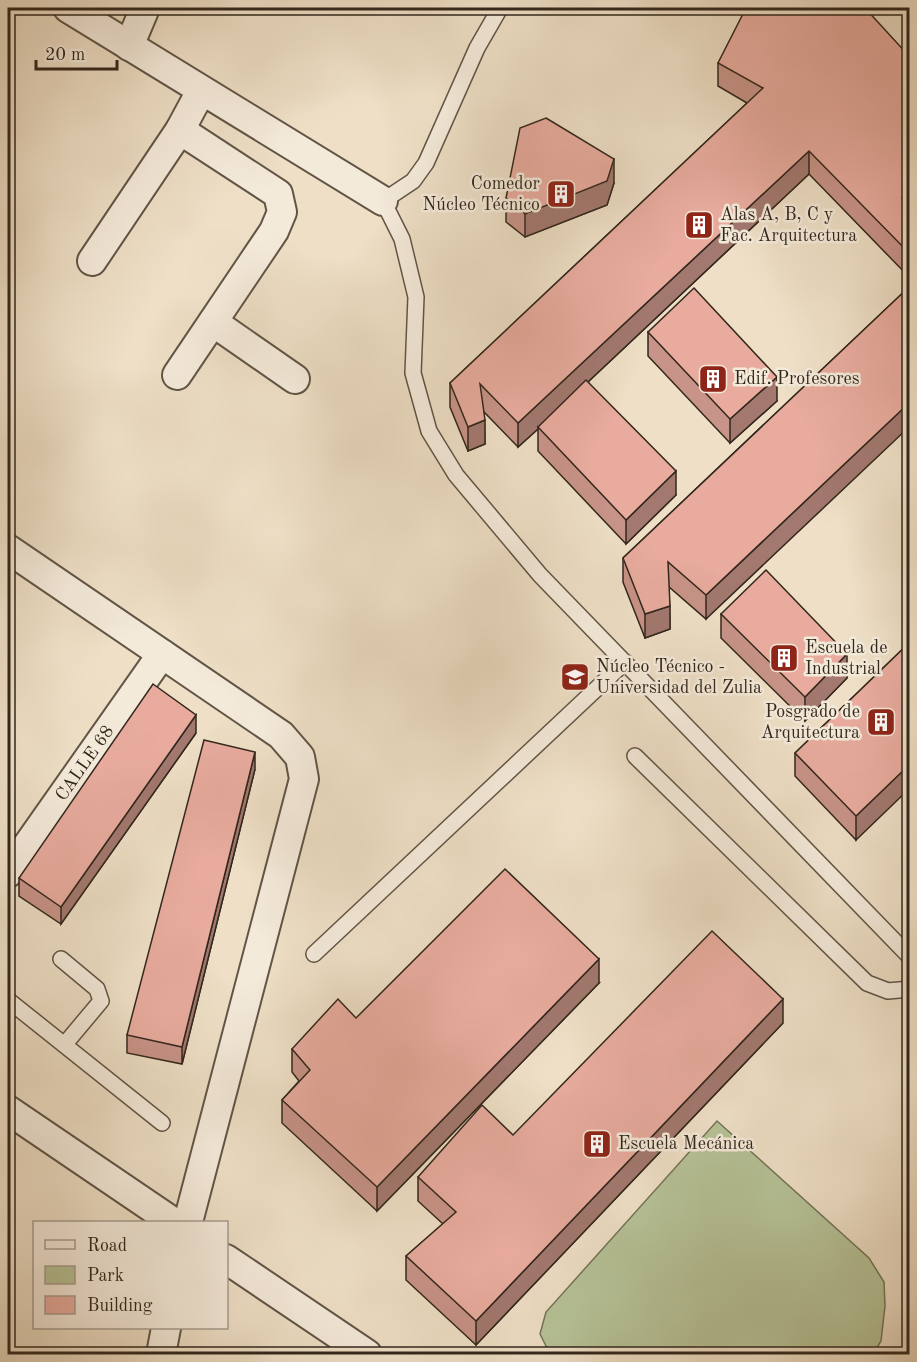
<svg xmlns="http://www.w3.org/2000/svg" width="917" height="1362" viewBox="0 0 917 1362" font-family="'Old Standard TT',serif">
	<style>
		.green { fill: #b6c297; stroke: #74745a; stroke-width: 1.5 }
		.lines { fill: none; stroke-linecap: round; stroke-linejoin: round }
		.service-casing { stroke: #615546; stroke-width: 18 }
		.minor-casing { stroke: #615546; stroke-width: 32 }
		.service { stroke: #f4eada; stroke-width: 15 }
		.minor { stroke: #f4eada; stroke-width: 28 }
		.wall { fill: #c89388; stroke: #32271c; stroke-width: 1.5 }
		.shaded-wall { fill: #a2786f; stroke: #32271c; stroke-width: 1.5 }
		.building { fill: #e8ab9e; stroke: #32271c; stroke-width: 1.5 }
		.labels { text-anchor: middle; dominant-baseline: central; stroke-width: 5; stroke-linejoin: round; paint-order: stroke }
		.poi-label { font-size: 18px; fill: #32271c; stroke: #f4eada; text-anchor: start }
		.street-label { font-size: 18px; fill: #32271c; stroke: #f4eada }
	</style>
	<rect width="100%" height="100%" fill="#eedfc6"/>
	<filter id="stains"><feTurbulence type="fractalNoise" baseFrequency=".00333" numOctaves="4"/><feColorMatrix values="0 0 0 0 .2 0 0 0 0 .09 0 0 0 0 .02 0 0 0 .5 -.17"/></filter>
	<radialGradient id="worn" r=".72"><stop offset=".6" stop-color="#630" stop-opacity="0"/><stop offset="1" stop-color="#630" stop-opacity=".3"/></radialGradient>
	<!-- green -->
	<path class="green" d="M 717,1121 L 869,1258 L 884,1282 L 885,1306 L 881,1341 L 873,1354 L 557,1354 L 546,1346 L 540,1334 L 546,1312 Z"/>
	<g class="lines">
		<!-- service casing -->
		<g class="service-casing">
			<path id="service" d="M 500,8 L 477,48 L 426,163 L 413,181 L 383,201 L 402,239 L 416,297 L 413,373 L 429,431 L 456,475 L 540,575 L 910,957
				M 635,756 L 867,983 L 888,991 L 910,989
				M 314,954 L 625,662
				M 61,959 L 97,989 L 101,1001 L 65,1044
				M 8,1000 L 162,1123"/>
		</g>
		<!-- minor casing -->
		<g class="minor-casing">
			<g id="minor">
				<path d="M 68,8 L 383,201"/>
				<path d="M 129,46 L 145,8"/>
				<path d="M 92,261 L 180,130 L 201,91"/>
				<path d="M 213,322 L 295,379"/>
				<path d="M 177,375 L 274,231 L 282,212 L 278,194 L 180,130"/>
				<path d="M 8,549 L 281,735 L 300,757 L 304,779 L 188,1222"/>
				<path id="s1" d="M 8,873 L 162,654"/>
				<path d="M 8,1110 L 173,1222"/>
				<path d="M 226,1259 L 367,1354"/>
				<path d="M 161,1354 L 166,1328"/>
			</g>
		</g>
		<!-- service -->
		<use href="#service" class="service"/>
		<!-- minor -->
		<use href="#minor" class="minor"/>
	</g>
	<!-- wall -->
	<path class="wall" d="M 909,56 L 909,277 L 809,174 L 588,382 L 676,495 L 626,544 L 538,451 L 538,429 L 518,447 L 484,412 L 485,444 L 468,451 L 450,407 L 450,383 L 747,103 L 718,86 L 718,63 Z
		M 614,183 L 607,205 L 525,237 L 506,222 L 506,198 Z
		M 909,287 L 706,619 L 669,587 L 670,629 L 645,638 L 623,582 L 623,558 Z
		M 648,332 L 777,401 L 730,443 L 648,356 Z
		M 721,614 L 847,678 L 805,721 L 721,638 Z
		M 909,643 L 856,840 L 795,776 L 795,753 Z
		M 196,733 L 61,924 L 19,896 L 19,878 Z
		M 255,769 L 182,1064 L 127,1053 L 127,1035 Z
		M 599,983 L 377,1211 L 282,1123 L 282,1100 L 299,1081 L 292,1072 L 292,1049 Z
		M 783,1023 L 476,1345 L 406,1280 L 406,1256 L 443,1224 L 418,1201 L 418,1177 L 513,1135 Z"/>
	<!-- shaded-wall -->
	<path class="shaded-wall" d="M 809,151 L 809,174 L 539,428 L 538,427 L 538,429 L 518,447 L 518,423 Z
		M 614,159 L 614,183 L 607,205 L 525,237 L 525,214 Z
		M 909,189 L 909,213 L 902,198 Z
		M 777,377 L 777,401 L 730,443 L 730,419 Z
		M 909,403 L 909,427 L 706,619 L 706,595 Z
		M 485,420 L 485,444 L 468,451 L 468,427 Z
		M 676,471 L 676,495 L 626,544 L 626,520 Z
		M 670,606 L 670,629 L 645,638 L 645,614 Z
		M 847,654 L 847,678 L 805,721 L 805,697 Z
		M 196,715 L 196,733 L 61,924 L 61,907 Z
		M 255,752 L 255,769 L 182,1064 L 182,1047 Z
		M 909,765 L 909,789 L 856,840 L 856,816 Z
		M 599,959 L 599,983 L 377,1211 L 377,1187 Z
		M 783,999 L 783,1023 L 476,1345 L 476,1321 Z"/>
	<!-- building -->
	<path class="building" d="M 746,8 L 865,8 L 909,56 L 909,189 L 902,198 L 909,205 L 909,253 L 809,151 L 518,423 L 480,384 L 485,420 L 468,427 L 450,383 L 763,88 L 718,63 Z
		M 546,118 L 614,159 L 607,181 L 525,214 L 506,198 L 520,128 Z
		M 909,287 L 909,403 L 706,595 L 668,562 L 670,606 L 645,614 L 623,558 Z
		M 694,288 L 777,377 L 730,419 L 648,332 Z
		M 586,380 L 676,471 L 626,520 L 538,427 Z
		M 766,570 L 847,654 L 805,697 L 721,614 Z
		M 909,643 L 909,765 L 856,816 L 795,753 Z
		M 153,684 L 196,715 L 61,907 L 19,878 Z
		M 204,740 L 255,752 L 182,1047 L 127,1035 Z
		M 505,869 L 599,959 L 377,1187 L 282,1100 L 310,1070 L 292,1049 L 338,999 L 356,1018 Z
		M 712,931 L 783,999 L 476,1321 L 406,1256 L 456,1212 L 418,1177 L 482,1105 L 513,1135 Z"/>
	<!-- icons -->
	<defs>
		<g id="building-square" transform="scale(1.5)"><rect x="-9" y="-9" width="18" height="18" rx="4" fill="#8f2418" stroke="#f4eada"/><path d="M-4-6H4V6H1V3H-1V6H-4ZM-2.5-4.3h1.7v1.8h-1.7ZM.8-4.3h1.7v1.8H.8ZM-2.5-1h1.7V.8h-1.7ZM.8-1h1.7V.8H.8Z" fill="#fff"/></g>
		<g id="university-square" transform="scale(1.5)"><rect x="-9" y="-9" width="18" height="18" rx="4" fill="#8f2418" stroke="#f4eada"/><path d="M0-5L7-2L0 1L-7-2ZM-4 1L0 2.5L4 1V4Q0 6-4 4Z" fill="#fff"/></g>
	</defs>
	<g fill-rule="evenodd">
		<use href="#building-square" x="561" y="194"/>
		<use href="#building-square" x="699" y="225"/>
		<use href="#building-square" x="713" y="379"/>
		<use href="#building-square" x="784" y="658"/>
		<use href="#university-square" x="575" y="677"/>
		<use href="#building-square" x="881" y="722"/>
		<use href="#building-square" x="597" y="1144"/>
	</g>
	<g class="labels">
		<!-- poi labels -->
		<g class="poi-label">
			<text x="540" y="184" text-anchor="end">Comedor<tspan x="540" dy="21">Núcleo Técnico</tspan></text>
			<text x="720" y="215">Alas A, B, C y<tspan x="720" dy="21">Fac. Arquitectura</tspan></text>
			<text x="734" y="379">Edif. Profesores</text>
			<text x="805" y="648">Escuela de<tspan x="805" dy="21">Industrial</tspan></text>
			<text x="596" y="667">Núcleo Técnico -<tspan x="596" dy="21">Universidad del Zulia</tspan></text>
			<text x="860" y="712" text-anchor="end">Posgrado de<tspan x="860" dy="21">Arquitectura</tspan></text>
			<text x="618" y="1144">Escuela Mecánica</text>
		</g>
		<!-- street labels -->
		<g class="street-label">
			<text stroke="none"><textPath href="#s1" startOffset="134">CALLE 68</textPath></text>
		</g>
	</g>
	<!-- margin -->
	<rect width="917" height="1362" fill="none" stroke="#eedfc6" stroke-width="30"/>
	<rect x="9" y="9" width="899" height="1344" fill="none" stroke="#32271c" stroke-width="3"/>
	<rect x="15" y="15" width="887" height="1332" fill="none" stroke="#32271c" stroke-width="1.5"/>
	<!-- legend -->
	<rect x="33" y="1221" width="195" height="108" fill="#f4eada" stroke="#a69c8e" stroke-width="1.5"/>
	<rect x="45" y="1240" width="30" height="9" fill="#f4eada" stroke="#a69c8e" stroke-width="1.5"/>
	<text x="87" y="1251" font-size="18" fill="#32271c">Road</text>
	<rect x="45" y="1266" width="30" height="18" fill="#b6c297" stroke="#a69c8e" stroke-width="1.5"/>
	<text x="87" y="1281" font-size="18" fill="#32271c">Park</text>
	<rect x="45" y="1296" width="30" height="18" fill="#e8ab9e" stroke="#a69c8e" stroke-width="1.5"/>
	<text x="87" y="1311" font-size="18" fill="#32271c">Building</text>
	<!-- scale -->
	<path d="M36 60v9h81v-9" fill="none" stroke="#32271c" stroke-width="3"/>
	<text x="45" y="60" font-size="18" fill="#32271c" stroke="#f4eada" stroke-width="4.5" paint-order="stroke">20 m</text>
	<rect width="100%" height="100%" filter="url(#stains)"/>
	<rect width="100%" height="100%" fill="url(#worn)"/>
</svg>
